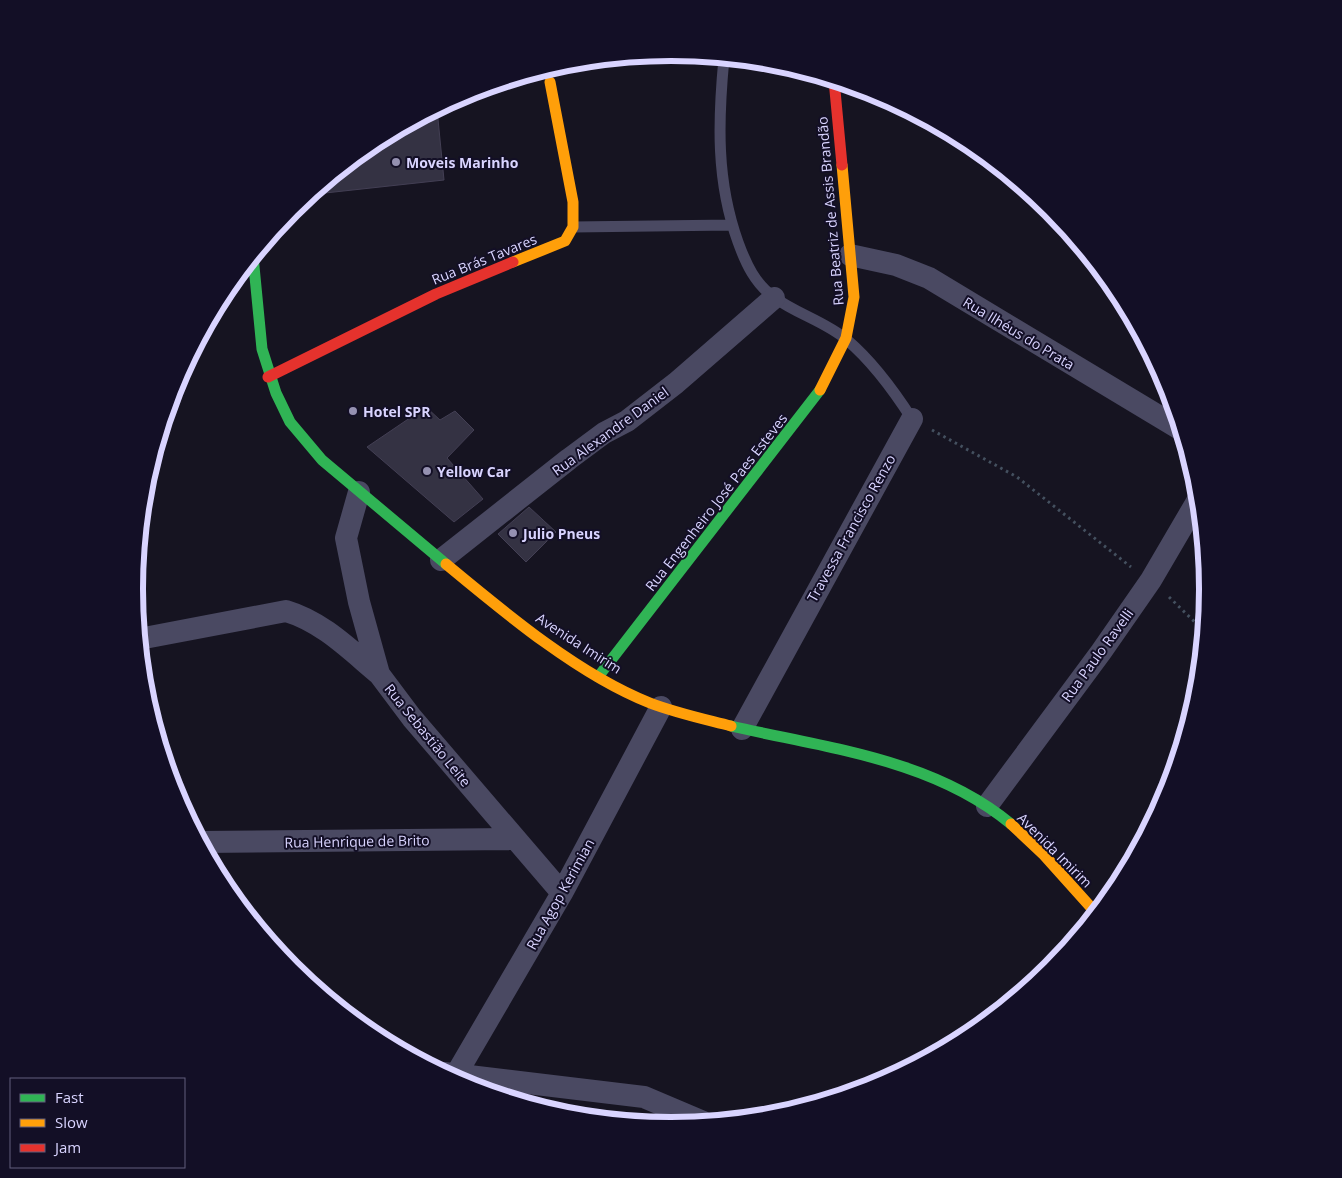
<svg xmlns="http://www.w3.org/2000/svg" width="1342" height="1178" viewBox="0 0 1342 1178" font-family="'Open Sans',sans-serif">
	<style>
		.building { fill: #343243; stroke: #433f54 }
		.lines { fill: none; stroke-linecap: round; stroke-linejoin: round }
		.path { stroke: #44505f; stroke-width: 3; stroke-dasharray: 2.5 4; stroke-linecap: butt }
		.lane { stroke: #4a4962; stroke-width: 11 }
		.street { stroke: #4a4962; stroke-width: 22 }
		.fast { stroke: #30b455; stroke-width: 11 }
		.slow { stroke: #ff9f0a; stroke-width: 11 }
		.jam { stroke: #e5322d; stroke-width: 11 }
		.poi-dot { fill: #9591b1; stroke: #130f26; stroke-width: 2 }
		.labels { text-anchor: middle; dominant-baseline: central; stroke-width: 4; stroke-linejoin: round; paint-order: stroke }
		.poi-label { font-size: 14px; font-weight: bold; fill: #d9d4ff; stroke: #130f26; text-anchor: start }
		.street-label { font-size: 14px; fill: #d9d4ff; stroke: #130f26 }
		.rim { fill: none; stroke: #d9d4ff; stroke-width: 6 }
	</style>
	<rect width="100%" height="100%" fill="#161421"/>
	<!-- building -->
	<path class="building" d="M 437,109 L 444,180 L 316,194 L 316,189 L 373,143 Z
		M 426,407 L 440,420 L 455,411 L 474,430 L 447,458 L 483,499 L 454,522 L 367,447 Z
		M 529,507 L 556,532 L 526,562 L 498,534 Z"/>
	<g class="lines">
		<!-- path -->
		<path class="path" d="M 932,430 L 1017,477 L 1131,567
			M 1169,597 L 1203,630"/>
		<!-- lane -->
		<path class="lane" d="M 724,58 C 718,121 716,181 738,242 C 746,264 755,284 775,298 C 797,314 826,322 847,340 C 873,362 894,391 912,419
			M 573,227 L 732,225"/>
		<!-- street -->
		<path class="street" d="M 850,255 L 896,265 L 929,278 L 1180,429
			M 359,492 L 346,538 L 359,602 L 379,674 L 412,718 L 562,893
			M 441,560 L 569,459 L 604,433 L 627,421 L 676,383 L 774,298
			M 139,639 L 286,611 C 323,622 350,650 379,674
			M 742,729 L 912,419
			M 987,806 L 1101,652 L 1151,580 L 1199,498
			M 201,842 L 514,839
			M 444,1073 L 644,1097 L 703,1122
			M 454,1078 L 562,893 L 661,707"/>
		<!-- fast -->
		<path class="fast" d="M 253,256 L 262,349 L 276,393 L 290,422 L 322,460 L 446,564
			M 598,677 L 820,390
			M 731,726 C 826,748 933,759 1011,824"/>
		<!-- slow -->
		<path class="slow" d="M 513,262 L 565,241 L 573,227 L 573,202 L 550,82
			M 820,390 L 846,338 L 854,297 L 842,165
			M 446,564 C 505,613 579,675 650,703 C 676,713 704,719 731,726
			M 1011,824 L 1044,855 L 1096,913"/>
		<!-- jam -->
		<path class="jam" d="M 834,80 L 842,165
			M 268,377 L 436,294 L 513,262"/>
	</g>
	<!-- markers -->
	<g class="poi-dot">
		<circle cx="396" cy="162" r="5"/>
		<circle cx="353" cy="411" r="5"/>
		<circle cx="427" cy="471" r="5"/>
		<circle cx="513" cy="533" r="5"/>
	</g>
	<g class="labels">
		<!-- poi labels -->
		<g class="poi-label">
			<text x="406" y="162">Moveis Marinho</text>
			<text x="363" y="411">Hotel SPR</text>
			<text x="437" y="471">Yellow Car</text>
			<text x="523" y="533">Julio Pneus</text>
		</g>
		<!-- street labels -->
		<g class="street-label">
			<text transform="translate(830 211) rotate(-95)">Rua Beatriz de Assis Brandão</text>
			<text transform="translate(484 259) rotate(-22)">Rua Brás Tavares</text>
			<text transform="translate(1019 333) rotate(31)">Rua Ilhéus do Prata</text>
			<text transform="translate(610 431) rotate(-36)">Rua Alexandre Daniel</text>
			<text transform="translate(716 502) rotate(-52)">Rua Engenheiro José Paes Esteves</text>
			<text transform="translate(851 528) rotate(-61)">Travessa Francisco Renzo</text>
			<text transform="translate(579 643) rotate(33)">Avenida Imirim</text>
			<text transform="translate(1097 655) rotate(-54)">Rua Paulo Ravelli</text>
			<text transform="translate(428 735) rotate(51)">Rua Sebastião Leite</text>
			<text transform="translate(357 841) rotate(-1)">Rua Henrique de Brito</text>
			<text transform="translate(1055 850) rotate(45)">Avenida Imirim</text>
			<text transform="translate(560 894) rotate(-61)">Rua Agop Kerimian</text>
		</g>
	</g>
	<!-- crop -->
	<path d="M0 0H1342V1178H0ZM143 589a528 528 0 1 1 1056 0a528 528 0 1 1-1056 0Z" fill="#130f26" fill-rule="evenodd"/>
	<path class="rim" d="M143 589a528 528 0 1 1 1056 0a528 528 0 1 1-1056 0Z"/>
	<!-- legend -->
	<rect x="10" y="1078" width="175" height="90" fill="#130f26" stroke="#625e7d"/>
	<rect x="20" y="1094" width="25" height="8" fill="#30b455" stroke="#625e7d"/>
	<text x="55" y="1103" font-size="15" fill="#d9d4ff">Fast</text>
	<rect x="20" y="1119" width="25" height="8" fill="#ff9f0a" stroke="#625e7d"/>
	<text x="55" y="1128" font-size="15" fill="#d9d4ff">Slow</text>
	<rect x="20" y="1144" width="25" height="8" fill="#e5322d" stroke="#625e7d"/>
	<text x="55" y="1153" font-size="15" fill="#d9d4ff">Jam</text>
</svg>
